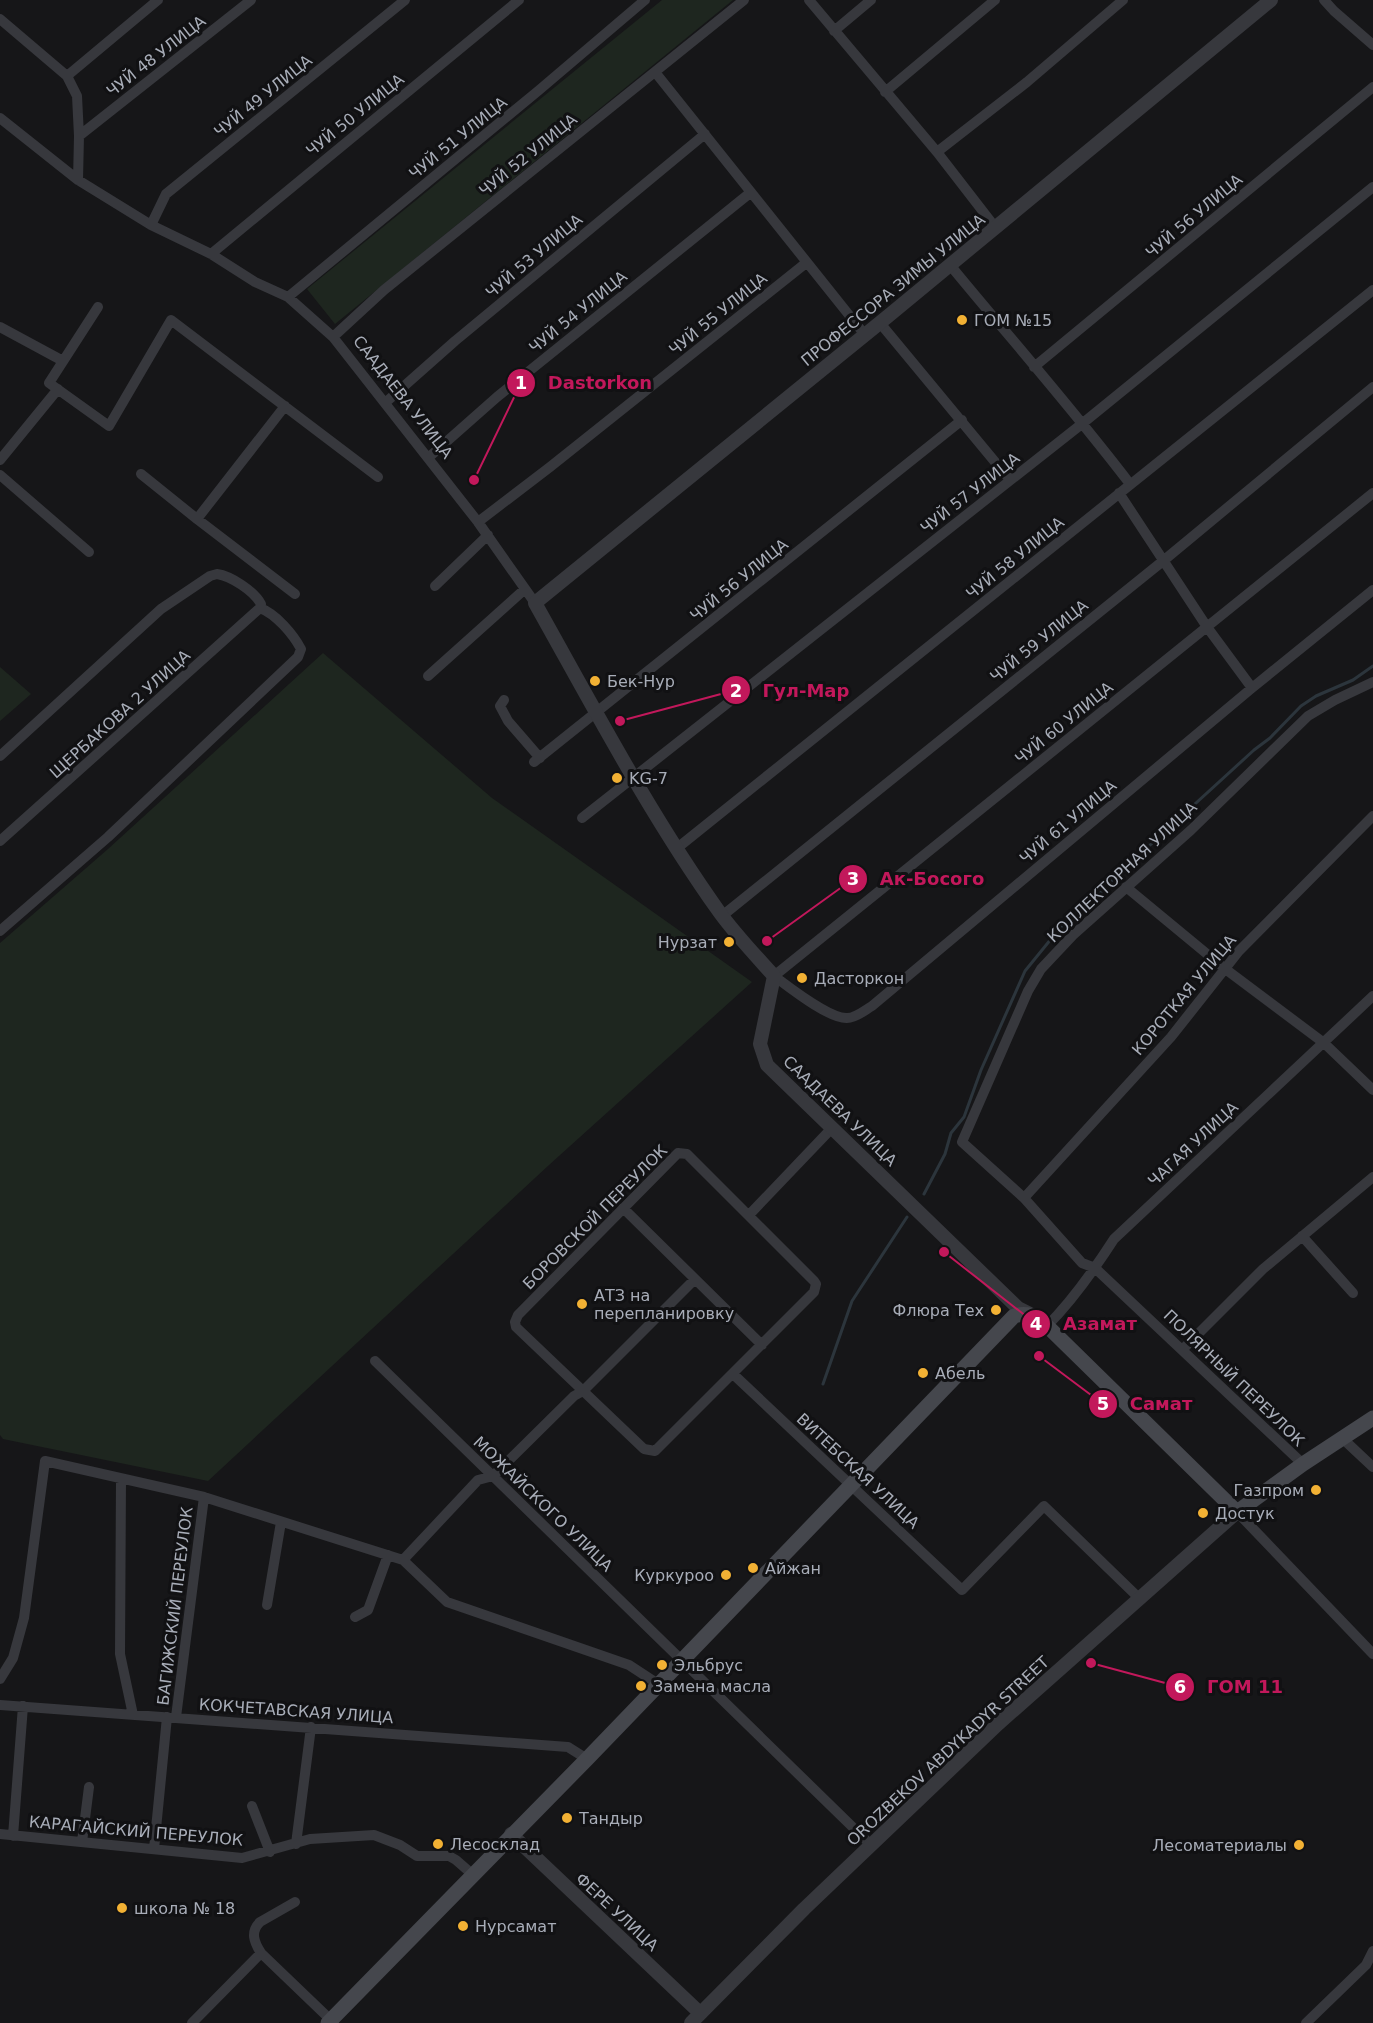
<svg xmlns="http://www.w3.org/2000/svg" width="1373" height="2023" viewBox="0 0 1373 2023" font-family="'DejaVu Sans',sans-serif">
	<style>
		.green { fill: #1e261f }
		.lines { fill: none; stroke-linecap: round; stroke-linejoin: round }
		.stream { stroke: #2c353c; stroke-width: 3 }
		.minor { stroke: #37383d; stroke-width: 10 }
		.tertiary { stroke: #37383d; stroke-width: 14 }
		.secondary { stroke: #45474d; stroke-width: 15 }
		.poi-dot { fill: #f2b134; stroke: #111113; stroke-width: 2 }
		.labels { text-anchor: middle; dominant-baseline: central; stroke-width: 6; stroke-linejoin: round; paint-order: stroke }
		.street-label { font-size: 16px; fill: #a8adb8; stroke: #111113 }
		.poi-label { font-size: 16px; fill: #a8adb8; stroke: #111113; text-anchor: start }
		.leader { fill: none; stroke: #c2185b; stroke-width: 2 }
		.callout-dot { fill: #c2185b; stroke: #111113; stroke-width: 2 }
		.mark-label { font-size: 18px; text-anchor: middle; font-weight: bold; fill: #fff }
		.callout-label { font-size: 18px; text-anchor: middle; font-weight: bold; fill: #c2185b; stroke: #111113; stroke-width: 6; stroke-linejoin: round; paint-order: stroke }
	</style>
	<rect width="100%" height="100%" fill="#161618"/>
	<!-- green -->
	<path class="green" d="M 662,0 L 733,0 L 335,324 L 307,289 Z
		M 323,653 L 492,798 L 752,982 L 549,1165 L 208,1481 L 3,1439 L 0,1435 L 0,943 L 108,849 Z
		M 0,667 L 31,694 L 0,721 Z"/>
	<g class="lines">
		<!-- stream -->
		<path class="stream" d="M 924,1194 L 945,1154 L 951,1133 L 964,1117 L 981,1070 L 1025,971 L 1073,912 L 1097,897 L 1114,878 L 1254,750 L 1270,738 L 1301,706 L 1316,696 L 1353,680 L 1373,666
			M 823,1384 L 852,1301 L 907,1217"/>
		<!-- minor -->
		<path class="minor" d="M 809,0 L 937,152 L 995,227
			M 1324,0 L 1334,11 L 1373,45
			M 0,19 L 67,76 L 77,96 L 79,136 L 78,180
			M 834,31 L 871,0
			M 655,72 L 865,335
			M 67,76 L 158,0
			M 885,92 L 995,0
			M 0,118 L 78,180 L 151,225 L 211,254 L 255,282 L 288,297 L 333,337 L 478,522 L 535,603
			M 79,136 L 251,0
			M 937,152 L 1027,82 L 1123,0
			M 151,225 L 166,194 L 405,0
			M 211,254 L 519,0
			M 950,265 C 1010,338 1073,409 1130,484
			M 288,297 L 538,91 L 645,0
			M 98,307 L 49,383 L 109,426 L 171,320 L 378,477
			M 880,323 L 1010,480
			M 0,327 L 63,361
			M 333,337 L 384,290 L 744,0
			M 1034,367 L 1373,87
			M 385,403 L 455,341 L 705,134
			M 428,458 L 497,397 L 750,193
			M 0,460 L 58,389
			M 141,474 L 197,519 L 295,594
			M 0,475 L 89,552
			M 1119,493 L 1207,627 L 1252,688
			M 1373,493 L 774,976 C 789,987 829,1019 847,1018 C 856,1018 865,1010 872,1006 L 1252,688 L 1373,590
			M 197,519 L 285,406
			M 478,522 L 550,467 L 806,263
			M 435,586 L 488,535
			M 428,676 L 525,589
			M 504,700 L 500,706 L 508,721 L 540,758
			M 0,756 L 161,609 L 210,576 L 217,574 C 231,576 254,591 261,604 L 260,608
			M 534,762 L 962,420
			M 582,818 L 1083,423 L 1373,187
			M 0,841 L 260,608
			M 676,849 L 1373,290
			M 1126,887 L 1224,968 L 1324,1043 L 1373,1090
			M 722,916 L 1163,561 L 1373,387
			M 0,931 L 108,837 L 298,657 L 301,649 C 293,634 276,614 260,608
			M 678,1153 L 687,1154 L 814,1281 L 816,1284 L 814,1292 L 655,1451 L 644,1449 L 516,1327 L 515,1322 L 518,1315 Z
			M 1024,1198 L 1171,1037 L 1239,951 L 1373,816
			M 623,1208 L 762,1345
			M 749,1215 L 832,1128
			M 1302,1236 L 1353,1293
			M 1047,1326 C 1073,1300 1094,1270 1114,1239 L 1373,996
			M 1183,1349 L 1263,1269 L 1373,1177
			M 375,1361 L 871,1845
			M 733,1374 L 962,1590 L 1044,1506 L 1140,1599
			M 1342,1438 L 1373,1467
			M 1303,1464 L 1095,1268 L 1082,1263 L 1024,1198 L 962,1142 L 1028,991 L 1041,969 L 1073,935 L 1191,830 L 1308,716 L 1335,700 L 1373,682
			M 121,1479 L 120,1654 L 133,1715
			M 1237,1512 L 1373,1654
			M 403,1560 L 478,1480 L 493,1476 L 574,1396 L 583,1391 L 695,1279
			M 267,1605 L 281,1522
			M 355,1617 L 368,1610 L 388,1555
			M 0,1679 L 13,1658 L 24,1618 L 45,1461 L 204,1497 L 403,1560 L 447,1602 L 629,1665 L 658,1684
			M 0,1705 L 568,1747 L 587,1759
			M 176,1717 L 204,1497
			M 252,1806 L 270,1852
			M 0,1834 L 242,1858 L 310,1839 L 374,1835 L 400,1845 L 417,1856 L 449,1856 L 456,1860 L 472,1874
			M 13,1836 L 23,1706
			M 82,1842 L 89,1787
			M 296,1844 L 311,1727
			M 154,1849 L 167,1717
			M 295,1902 L 260,1922 C 250,1932 254,1942 261,1953 L 334,2023
			M 192,2023 L 261,1953
			M 1306,2023 L 1366,1965 L 1373,1951"/>
		<!-- tertiary -->
		<path class="tertiary" d="M 1030,1314 L 1018,1308 L 767,1065 L 760,1044 L 774,976 C 756,956 736,935 720,913 C 650,815 594,708 535,603 L 887,317 L 1271,0
			M 511,1834 L 700,2013
			M 691,2023 L 804,1909 L 998,1724 L 1237,1512"/>
		<!-- secondary -->
		<path class="secondary" d="M 328,2023 L 587,1759 L 1014,1316 C 1023,1313 1030,1314 1039,1318 L 1237,1512 L 1303,1464 L 1373,1418"/>
	</g>
	<!-- markers -->
	<g class="poi-dot">
		<circle cx="962" cy="320" r="6"/>
		<circle cx="595" cy="681" r="6"/>
		<circle cx="617" cy="778" r="6"/>
		<circle cx="729" cy="942" r="6"/>
		<circle cx="802" cy="978" r="6"/>
		<circle cx="582" cy="1304" r="6"/>
		<circle cx="996" cy="1310" r="6"/>
		<circle cx="923" cy="1373" r="6"/>
		<circle cx="1316" cy="1490" r="6"/>
		<circle cx="1203" cy="1513" r="6"/>
		<circle cx="753" cy="1568" r="6"/>
		<circle cx="726" cy="1575" r="6"/>
		<circle cx="662" cy="1665" r="6"/>
		<circle cx="641" cy="1686" r="6"/>
		<circle cx="567" cy="1818" r="6"/>
		<circle cx="438" cy="1844" r="6"/>
		<circle cx="1299" cy="1845" r="6"/>
		<circle cx="122" cy="1908" r="6"/>
		<circle cx="463" cy="1926" r="6"/>
	</g>
	<g class="labels">
		<!-- street labels -->
		<g class="street-label">
			<text transform="translate(156 56) rotate(-38)">ЧУЙ 48 УЛИЦА</text>
			<text transform="translate(263 96) rotate(-39)">ЧУЙ 49 УЛИЦА</text>
			<text transform="translate(355 115) rotate(-39)">ЧУЙ 50 УЛИЦА</text>
			<text transform="translate(458 138) rotate(-39)">ЧУЙ 51 УЛИЦА</text>
			<text transform="translate(528 155) rotate(-39)">ЧУЙ 52 УЛИЦА</text>
			<text transform="translate(1194 216) rotate(-40)">ЧУЙ 56 УЛИЦА</text>
			<text transform="translate(534 256) rotate(-40)">ЧУЙ 53 УЛИЦА</text>
			<text transform="translate(893 290) rotate(-39)">ПРОФЕССОРА ЗИМЫ УЛИЦА</text>
			<text transform="translate(578 312) rotate(-39)">ЧУЙ 54 УЛИЦА</text>
			<text transform="translate(718 314) rotate(-39)">ЧУЙ 55 УЛИЦА</text>
			<text transform="translate(403 397) rotate(52)">СААДАЕВА УЛИЦА</text>
			<text transform="translate(970 493) rotate(-38)">ЧУЙ 57 УЛИЦА</text>
			<text transform="translate(1015 558) rotate(-39)">ЧУЙ 58 УЛИЦА</text>
			<text transform="translate(739 580) rotate(-39)">ЧУЙ 56 УЛИЦА</text>
			<text transform="translate(1039 641) rotate(-39)">ЧУЙ 59 УЛИЦА</text>
			<text transform="translate(120 714) rotate(-42)">ЩЕРБАКОВА 2 УЛИЦА</text>
			<text transform="translate(1064 723) rotate(-39)">ЧУЙ 60 УЛИЦА</text>
			<text transform="translate(1068 822) rotate(-40)">ЧУЙ 61 УЛИЦА</text>
			<text transform="translate(1122 872) rotate(-43)">КОЛЛЕКТОРНАЯ УЛИЦА</text>
			<text transform="translate(1184 995) rotate(-50)">КОРОТКАЯ УЛИЦА</text>
			<text transform="translate(840 1111) rotate(44)">СААДАЕВА УЛИЦА</text>
			<text transform="translate(1193 1144) rotate(-43)">ЧАГАЯ УЛИЦА</text>
			<text transform="translate(595 1217) rotate(-45)">БОРОВСКОЙ ПЕРЕУЛОК</text>
			<text transform="translate(1234 1378) rotate(44)">ПОЛЯРНЫЙ ПЕРЕУЛОК</text>
			<text transform="translate(858 1471) rotate(43)">ВИТЕБСКАЯ УЛИЦА</text>
			<text transform="translate(543 1504) rotate(44)">МОЖАЙСКОГО УЛИЦА</text>
			<text transform="translate(175 1606) rotate(-83)">БАГИЖСКИЙ ПЕРЕУЛОК</text>
			<text transform="translate(296 1711) rotate(4)">КОКЧЕТАВСКАЯ УЛИЦА</text>
			<text transform="translate(948 1751) rotate(-43)">OROZBEKOV ABDYKADYR STREET</text>
			<text transform="translate(136 1831) rotate(5)">КАРАГАЙСКИЙ ПЕРЕУЛОК</text>
			<text transform="translate(617 1912) rotate(43)">ФЕРЕ УЛИЦА</text>
		</g>
		<!-- poi labels -->
		<g class="poi-label">
			<text x="974" y="320">ГОМ №15</text>
			<text x="607" y="681">Бек-Нур</text>
			<text x="629" y="778">KG-7</text>
			<text x="717" y="942" text-anchor="end">Нурзат</text>
			<text x="814" y="978">Дасторкон</text>
			<text x="594" y="1295">АТЗ на<tspan x="594" dy="18">перепланировку</tspan></text>
			<text x="984" y="1310" text-anchor="end">Флюра Тех</text>
			<text x="935" y="1373">Абель</text>
			<text x="1304" y="1490" text-anchor="end">Газпром</text>
			<text x="1215" y="1513">Достук</text>
			<text x="765" y="1568">Айжан</text>
			<text x="714" y="1575" text-anchor="end">Куркуроо</text>
			<text x="674" y="1665">Эльбрус</text>
			<text x="653" y="1686">Замена масла</text>
			<text x="579" y="1818">Тандыр</text>
			<text x="450" y="1844">Лесосклад</text>
			<text x="1287" y="1845" text-anchor="end">Лесоматериалы</text>
			<text x="134" y="1908">школа № 18</text>
			<text x="475" y="1926">Нурсамат</text>
		</g>
	</g>
	<!-- callouts -->
	<path class="leader" d="M474 480L521 383M620 721L736 690M767 941L853 879M944 1252L1036 1324M1039 1356L1103 1404M1091 1663L1180 1687"/>
	<g class="callout-dot">
		<circle cx="474" cy="480" r="6"/>
		<circle cx="620" cy="721" r="6"/>
		<circle cx="767" cy="941" r="6"/>
		<circle cx="944" cy="1252" r="6"/>
		<circle cx="1039" cy="1356" r="6"/>
		<circle cx="1091" cy="1663" r="6"/>
		<circle cx="521" cy="383" r="15"/>
		<circle cx="736" cy="690" r="15"/>
		<circle cx="853" cy="879" r="15"/>
		<circle cx="1036" cy="1324" r="15"/>
		<circle cx="1103" cy="1404" r="15"/>
		<circle cx="1180" cy="1687" r="15"/>
	</g>
	<g class="mark-label">
		<text x="521" y="389">1</text>
		<text x="736" y="697">2</text>
		<text x="853" y="885">3</text>
		<text x="1036" y="1330">4</text>
		<text x="1103" y="1410">5</text>
		<text x="1180" y="1693">6</text>
	</g>
	<g class="callout-label">
		<text x="600" y="389">Dastorkon</text>
		<text x="806" y="697">Гул-Мар</text>
		<text x="932" y="885">Ак-Босого</text>
		<text x="1100" y="1330">Азамат</text>
		<text x="1161" y="1410">Самат</text>
		<text x="1245" y="1693">ГОМ 11</text>
	</g>
</svg>
